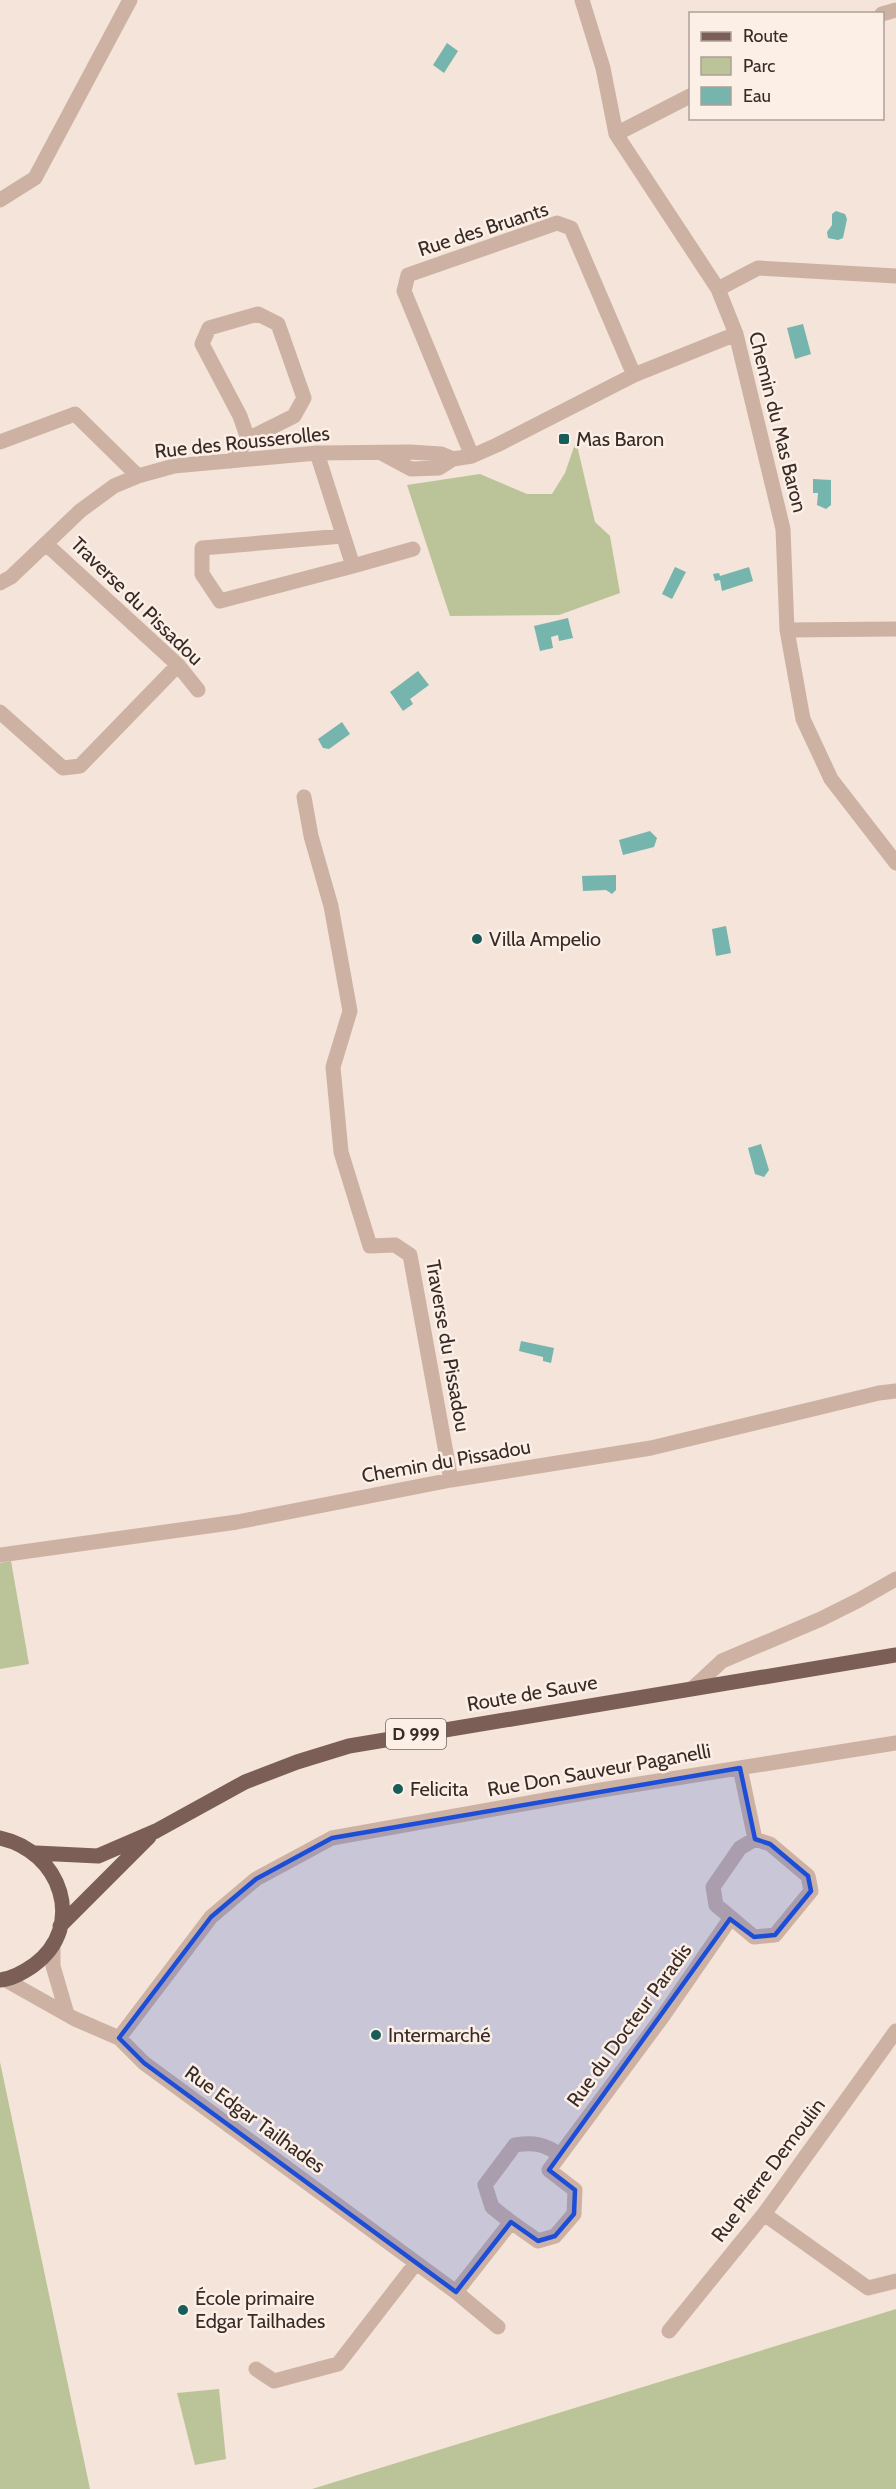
<svg xmlns="http://www.w3.org/2000/svg" width="896" height="2489" viewBox="0 0 896 2489" font-family="Cabin,sans-serif">
	<style>
		.green { fill: #bbc498 }
		.water { fill: #76b4ae }
		.lines { fill: none; stroke-linecap: round; stroke-linejoin: round }
		.minor { stroke: #cdb2a4; stroke-width: 15 }
		.major { stroke: #7b5e56; stroke-width: 15 }
		.marked { fill: #1d4ed8; fill-opacity: 0.2; stroke: #1d4ed8; stroke-width: 4.5; stroke-linejoin: round }
		.poi-dot { fill: #185d59; stroke: #fbefe6; stroke-width: 2 }
		.labels { text-anchor: middle; dominant-baseline: central; stroke-width: 5; stroke-linejoin: round; paint-order: stroke }
		.shield { fill: #fbefe6; stroke: #726560; stroke-width: 1.5 }
		.shield-label { font-size: 18px; font-weight: bold; fill: #382a26 }
		.street-label { font-size: 20px; fill: #382a26; stroke: #fbefe6 }
		.poi-label { font-size: 20px; fill: #382a26; stroke: #fbefe6; text-anchor: start }
	</style>
	<rect width="100%" height="100%" fill="#f4e4d9"/>
	<!-- green -->
	<path class="green" d="M 576,441 L 595,522 L 610,536 L 620,593 L 559,615 L 450,616 L 407,485 L 480,474 L 527,494 L 552,494 L 565,473 Z
		M 11,1561 L 29,1664 L 0,1669 L 0,1563 Z
		M 0,2062 L 90,2489 L 0,2489 Z
		M 896,2309 L 896,2489 L 312,2489 Z
		M 219,2389 L 226,2459 L 195,2465 L 177,2393 Z"/>
	<!-- water -->
	<path class="water" d="M 447,43 L 458,51 L 444,73 L 433,65 Z
		M 836,211 L 845,214 L 847,219 L 843,238 L 838,240 L 828,238 L 827,232 L 832,225 L 832,214 Z
		M 803,324 L 811,354 L 795,359 L 787,328 Z
		M 813,479 L 831,480 L 831,505 L 826,509 L 817,505 L 818,493 L 813,493 Z
		M 675,567 L 686,572 L 672,599 L 662,594 Z
		M 749,567 L 753,581 L 722,591 L 720,580 L 715,581 L 713,574 L 719,573 L 720,576 Z
		M 568,618 L 573,638 L 559,641 L 558,635 L 551,637 L 553,648 L 540,651 L 534,626 Z
		M 418,671 L 429,685 L 410,699 L 413,704 L 403,711 L 390,692 Z
		M 342,722 L 350,734 L 329,749 L 323,748 L 318,739 Z
		M 650,831 L 657,838 L 654,847 L 623,855 L 619,840 Z
		M 616,875 L 616,890 L 612,894 L 606,890 L 583,891 L 582,876 Z
		M 726,926 L 731,953 L 716,956 L 712,929 Z
		M 761,1144 L 769,1170 L 764,1177 L 755,1174 L 748,1148 Z
		M 521,1341 L 554,1348 L 551,1363 L 543,1361 L 543,1357 L 519,1351 Z"/>
	<g class="lines">
		<!-- minor -->
		<path class="minor" d="M 582,0 L 603,68 L 616,134 L 718,289 L 736,334 L 783,529 L 787,630 L 803,719 L 831,779 L 896,863
			M 882,14 L 896,10
			M 616,134 L 690,96
			M 0,200 L 35,178 L 130,0
			M 718,289 L 758,268 L 896,276
			M 0,442 L 75,414 L 138,476
			M 317,453 L 353,566 L 220,601 L 202,574 L 202,548 L 343,536
			M 383,454 L 411,469 L 439,468 L 453,459 L 472,456 L 497,445 L 634,375 L 736,334
			M 472,456 L 404,291 L 408,275 L 557,223 L 571,228 L 634,375
			M 231,461 L 248,439 L 240,416 L 202,344 L 209,328 L 258,314 L 278,324 L 304,398 L 294,416 L 248,439
			M 46,544 L 178,665 L 198,690
			M 353,566 L 413,549
			M 0,583 L 11,577 L 80,511 L 114,486 L 138,476 L 174,466 L 317,453 L 410,452 L 441,454 L 453,459
			M 787,630 L 896,629
			M 0,712 L 63,768 L 80,766 L 178,665
			M 304,797 L 311,836 L 331,906 L 350,1011 L 333,1067 L 341,1152 L 370,1246 L 395,1245 L 410,1255 L 451,1480
			M 0,1555 L 237,1522 L 451,1480 L 651,1448 L 879,1393 L 896,1391
			M 693,1688 L 722,1661 L 821,1619 L 859,1600 L 896,1579
			M 740,1768 L 755,1839
			M 755,1839 L 770,1844 L 808,1876 L 811,1891 L 775,1935 L 754,1937 L 716,1905 L 713,1887 L 740,1848 Z
			M 53,1944 L 53,1966 L 67,2014
			M 4,1979 L 75,2019 L 119,2038 L 144,2063 L 456,2292 L 498,2327
			M 119,2038 L 211,1917 L 256,1879 L 332,1838 L 601,1790 L 896,1743
			M 764,2214 L 868,2288 L 896,2281
			M 511,2222 L 492,2207 L 485,2185 L 515,2145 C 534,2142 545,2144 560,2155
			M 456,2292 L 511,2222 L 538,2241 L 555,2236 L 574,2214 L 575,2190 L 549,2170 L 663,2016 L 730,1919
			M 669,2331 L 764,2214 L 896,2031
			M 256,2369 L 274,2381 L 338,2364 L 416,2263"/>
		<!-- major -->
		<path class="major" d="M 0,1838 C 61,1851 87,1926 34,1965 C 24,1972 12,1979 0,1980
			M 36,1853 L 98,1856 L 156,1831 L 245,1782 L 297,1762 L 349,1746 L 896,1655
			M 60,1926 L 149,1837"/>
	</g>
	<!-- marked area -->
	<path class="marked" d="M 740,1768 L 755,1839 L 770,1844 L 808,1876 L 811,1891 L 775,1935 L 754,1937 L 730,1919 L 549,2170 L 575,2190 L 574,2214 L 555,2236 L 538,2241 L 511,2222 L 456,2292 L 144,2063 L 119,2038 L 211,1917 L 256,1879 L 332,1838 Z"/>
	<!-- markers -->
	<g class="poi-dot">
		<rect x="558" y="433" width="12" height="12" rx="3"/>
		<circle cx="477" cy="939" r="6"/>
		<circle cx="398" cy="1789" r="6"/>
		<circle cx="376" cy="2035" r="6"/>
		<circle cx="183" cy="2310" r="6"/>
	</g>
	<g class="labels">
		<!-- shield labels -->
		<rect class="shield" x="386" y="1719" width="60" height="30" rx="4.5"/>
		<g class="shield-label">
			<text x="416" y="1734">D 999</text>
		</g>
		<!-- street labels -->
		<g class="street-label">
			<text transform="translate(483 229) rotate(-18)">Rue des Bruants</text>
			<text transform="translate(778 422) rotate(76)">Chemin du Mas Baron</text>
			<text transform="translate(242 442) rotate(-6)">Rue des Rousserolles</text>
			<text transform="translate(137 601) rotate(44)">Traverse du Pissadou</text>
			<text transform="translate(448 1346) rotate(80)">Traverse du Pissadou</text>
			<text transform="translate(446 1461) rotate(-10)">Chemin du Pissadou</text>
			<text transform="translate(532 1693) rotate(-10)">Route de Sauve</text>
			<text transform="translate(599 1770) rotate(-10)">Rue Don Sauveur Paganelli</text>
			<text transform="translate(629 2025) rotate(-54)">Rue du Docteur Paradis</text>
			<text transform="translate(255 2119) rotate(36)">Rue Edgar Tailhades</text>
			<text transform="translate(768 2170) rotate(-53)">Rue Pierre Demoulin</text>
		</g>
		<!-- poi labels -->
		<g class="poi-label">
			<text x="576" y="439">Mas Baron</text>
			<text x="489" y="939">Villa Ampelio</text>
			<text x="410" y="1789">Felicita</text>
			<text x="388" y="2035">Intermarché</text>
			<text x="195" y="2298">École primaire<tspan x="195" dy="23">Edgar Tailhades</tspan></text>
		</g>
	</g>
	<!-- legend -->
	<rect x="689" y="12" width="195" height="108" fill="#fbefe6" stroke="#ada099" stroke-width="1.5"/>
	<rect x="701" y="32" width="30" height="9" fill="#7b5e56" stroke="#ada099" stroke-width="1.5"/>
	<text x="743" y="42" font-size="18" fill="#382a26">Route</text>
	<rect x="701" y="57" width="30" height="18" fill="#bbc498" stroke="#ada099" stroke-width="1.5"/>
	<text x="743" y="72" font-size="18" fill="#382a26">Parc</text>
	<rect x="701" y="87" width="30" height="18" fill="#76b4ae" stroke="#ada099" stroke-width="1.5"/>
	<text x="743" y="102" font-size="18" fill="#382a26">Eau</text>
</svg>
